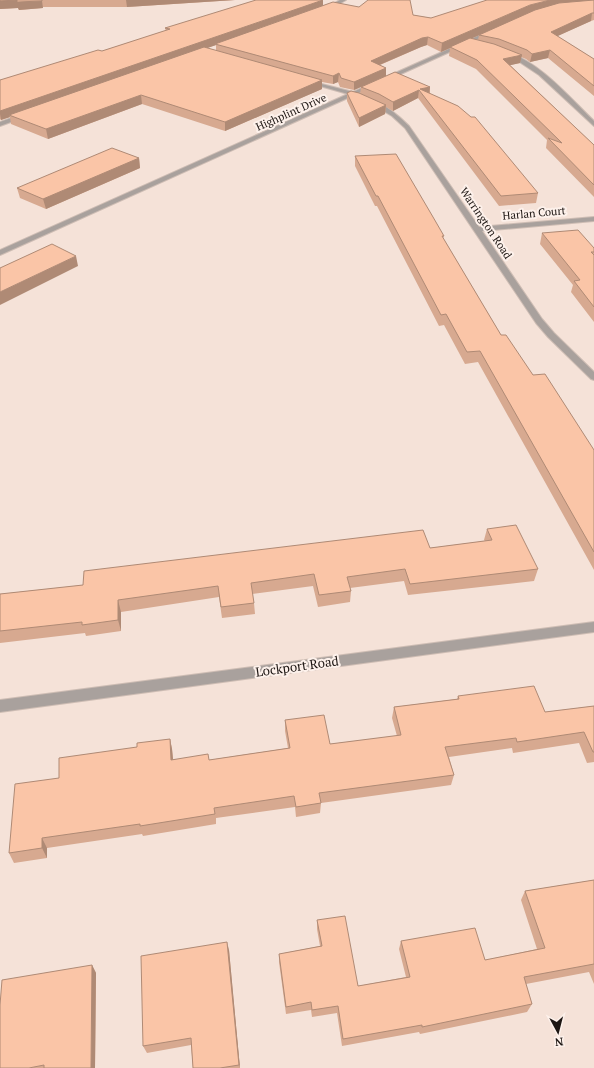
<svg xmlns="http://www.w3.org/2000/svg" width="594" height="1068" viewBox="0 0 594 1068" font-family="'PT Serif',serif">
	<style>
		.lines { fill: none; stroke-linecap: round; stroke-linejoin: round }
		.minor-casing { stroke: #cebdb4; stroke-width: 2 }
		.minor { fill: #a9a19d; fill-rule: evenodd }
		.wall { fill: #d7a990; fill-rule: evenodd }
		.shaded-wall { fill: #af8a75 }
		.building { fill: #fac5a7; stroke: #af8a75 }
		.labels { text-anchor: middle; dominant-baseline: central; stroke-width: 4; stroke-linejoin: round; paint-order: stroke }
		.far-street-label { font-size: 11px; fill: #1c1512; stroke: #fdf1eb }
		.street-label { font-size: 13px; fill: #1c1512; stroke: #fdf1eb }
	</style>
	<rect width="100%" height="100%" fill="#f5e2d8"/>
	<g class="lines">
		<!-- minor casing -->
		<g class="minor-casing">
			<path id="minor" d="M 340,0 L 346,0 L 327,11 L 323,10 Z
				M 491,30 L 496,31 L 0,255 L 0,250 L 348,94 L 306,82 L 306,80 L 353,92 Z
				M 505,51 C 541,63 567,95 594,121 L 594,126 L 539,75 L 515,59 L 503,54 L 502,53 Z
				M 370,101 C 381,100 401,118 409,126 L 479,227 L 594,217 L 594,221 L 482,231 L 542,319 L 554,333 L 594,372 L 594,380 L 591,379 L 548,337 L 536,323 L 405,128 L 392,116 L 370,103 Z
				M 25,113 L 27,114 L 27,116 L 0,126 L 0,122 Z
				M 594,622 L 594,632 L 0,712 L 0,700 Z"/>
		</g>
		<!-- minor -->
		<use href="#minor" class="minor"/>
	</g>
	<!-- wall -->
	<path class="wall" d="M 0,0 L 235,0 L 127,7 L 43,7 L 43,8 L 19,10 L 18,8 L 0,9 Z
		M 323,0 L 323,5 L 359,7 L 413,15 L 431,18 L 594,0 L 594,20 L 591,21 L 557,36 L 594,59 L 594,96 L 548,58 L 530,62 L 526,59 L 521,57 L 520,63 L 510,65 L 594,145 L 594,197 L 546,148 L 547,140 L 476,69 L 449,56 L 450,48 L 441,52 L 427,45 L 421,47 L 380,65 L 386,68 L 386,76 L 430,87 L 430,93 L 538,193 L 536,203 L 499,206 L 418,98 L 393,111 L 386,107 L 385,114 L 359,127 L 347,101 L 347,93 L 360,94 L 361,87 L 354,90 L 340,87 L 338,82 L 333,84 L 322,82 L 322,89 L 225,131 L 142,104 L 48,139 L 11,124 L 10,117 L 1,120 L 0,119 L 0,80 L 102,51 L 166,31 L 165,28 ZM 479,35 L 478,40 L 471,38 ZM 216,45 L 216,51 L 207,48 Z
		M 355,156 L 444,236 L 443,238 L 501,335 L 533,375 L 594,450 L 594,570 L 478,362 L 465,364 L 444,325 L 439,326 L 377,206 L 375,206 L 355,166 Z
		M 139,158 L 140,168 L 46,209 L 20,198 L 17,188 Z
		M 542,233 L 594,248 L 594,322 L 571,292 L 573,285 L 540,244 Z
		M 487,529 L 538,569 L 534,581 L 408,595 L 404,581 L 350,588 L 351,591 L 350,602 L 318,607 L 313,586 L 252,594 L 254,603 L 255,614 L 222,618 L 219,597 L 121,612 L 121,631 L 86,636 L 85,633 L 0,643 L 0,594 L 430,548 L 485,541 L 484,540 Z
		M 458,696 L 545,712 L 594,706 L 594,762 L 587,763 L 579,743 L 513,753 L 512,748 L 449,757 L 454,775 L 451,785 L 321,803 L 320,813 L 296,817 L 295,807 L 216,818 L 216,824 L 143,836 L 142,834 L 47,848 L 47,858 L 14,863 L 9,853 L 59,778 L 137,747 L 170,739 L 172,749 L 173,759 L 209,760 L 288,748 L 285,731 L 285,720 L 330,744 L 397,736 L 392,718 L 394,707 L 457,699 Z
		M 594,880 L 594,984 L 589,972 L 526,984 L 532,1004 L 527,1012 L 420,1034 L 419,1032 L 342,1046 L 337,1013 L 312,1017 L 311,1010 L 286,1014 L 279,962 L 279,954 L 320,946 L 317,929 L 317,920 L 358,986 L 406,977 L 399,949 L 401,941 L 485,960 L 537,949 L 521,900 L 525,891 Z
		M 229,950 L 240,1068 L 193,1068 L 191,1045 L 147,1053 L 143,1046 Z
		M 92,965 L 96,973 L 95,1068 L 0,1068 Z"/>
	<!-- shaded-wall -->
	<path class="shaded-wall" d="M 17,0 L 42,1 L 43,8 L 19,10 L 18,8 L 0,9 L 0,1 Z
		M 126,0 L 235,0 L 127,7 Z
		M 323,0 L 323,7 L 215,44 L 216,45 L 13,116 L 9,115 L 10,117 L 1,120 L 0,114 L 0,111 Z
		M 550,0 L 594,0 L 529,13 L 441,52 L 442,43 L 530,5 Z
		M 592,13 L 591,21 L 549,40 L 551,32 Z
		M 428,37 L 427,45 L 421,47 L 370,69 L 371,61 L 422,38 Z
		M 550,50 L 548,58 L 530,62 L 532,54 Z
		M 522,55 L 520,63 L 502,67 L 503,59 Z
		M 386,68 L 386,76 L 354,90 L 354,82 Z
		M 339,73 L 338,82 L 333,84 L 333,76 Z
		M 322,80 L 322,89 L 225,131 L 225,122 Z
		M 430,87 L 429,95 L 420,89 Z
		M 419,90 L 418,98 L 393,111 L 393,102 Z
		M 141,95 L 142,104 L 48,139 L 46,129 Z
		M 386,105 L 385,114 L 359,127 L 359,118 Z
		M 139,158 L 140,168 L 46,209 L 43,199 Z
		M 76,256 L 78,266 L 0,305 L 0,292 Z
		M 118,600 L 121,612 L 121,631 L 118,620 Z
		M 170,739 L 172,749 L 174,770 L 171,760 Z
		M 42,838 L 47,848 L 47,858 L 42,848 Z
		M 227,942 L 229,950 L 240,1068 L 239,1065 Z
		M 92,965 L 96,973 L 95,1068 L 91,1068 Z"/>
	<!-- building -->
	<path class="building" d="M 0,0 L 42,0 L 42,1 L 17,2 L 17,0 L 0,1 Z
		M 256,0 L 323,0 L 0,111 L 0,80 L 98,50 L 102,51 L 170,29 L 165,28 Z
		M 368,0 L 410,0 L 413,15 L 431,18 L 487,0 L 550,0 L 530,5 L 442,43 L 428,37 L 422,38 L 371,61 L 386,68 L 354,82 L 341,78 L 339,73 L 333,76 L 215,44 L 333,2 L 359,7 Z
		M 594,0 L 594,13 L 592,13 L 551,32 L 594,59 L 594,86 L 550,50 L 532,54 L 527,50 L 499,39 L 479,35 L 535,10 L 559,3 Z
		M 470,38 L 494,44 L 522,55 L 503,59 L 594,145 L 594,185 L 548,138 L 562,143 L 477,60 L 450,47 Z
		M 204,47 L 322,80 L 225,122 L 141,95 L 46,129 L 9,115 Z
		M 395,72 L 430,87 L 420,89 L 458,106 L 471,117 L 475,117 L 538,193 L 501,196 L 419,90 L 393,102 L 379,94 L 361,87 Z
		M 351,91 L 359,93 L 386,105 L 359,118 L 347,93 Z
		M 112,148 L 139,158 L 43,199 L 17,188 Z
		M 396,154 L 433,217 L 444,236 L 442,236 L 501,335 L 506,335 L 533,375 L 545,374 L 594,450 L 594,552 L 480,351 L 467,352 L 446,314 L 441,315 L 378,196 L 376,196 L 355,156 Z
		M 578,230 L 594,248 L 594,252 L 591,252 L 594,255 L 594,307 L 574,281 L 580,280 L 542,233 Z
		M 52,244 L 76,256 L 0,292 L 0,268 Z
		M 516,525 L 538,569 L 410,584 L 405,569 L 347,577 L 351,591 L 319,595 L 314,574 L 251,583 L 254,603 L 221,607 L 218,586 L 118,600 L 118,620 L 82,625 L 82,622 L 0,631 L 0,594 L 83,585 L 84,571 L 423,530 L 430,548 L 492,540 L 487,529 Z
		M 534,686 L 545,712 L 594,706 L 594,752 L 593,752 L 584,732 L 517,742 L 516,738 L 445,747 L 454,775 L 319,793 L 321,803 L 296,807 L 294,796 L 214,808 L 215,814 L 140,826 L 140,824 L 42,838 L 42,848 L 9,853 L 15,784 L 59,778 L 59,758 L 137,747 L 137,743 L 170,739 L 171,760 L 208,754 L 209,760 L 290,748 L 285,720 L 324,715 L 330,744 L 401,735 L 394,707 L 459,699 L 458,696 Z
		M 594,880 L 594,964 L 524,977 L 532,1004 L 422,1027 L 422,1025 L 343,1039 L 338,1006 L 312,1010 L 311,1002 L 286,1007 L 279,954 L 322,946 L 317,920 L 345,916 L 358,986 L 410,977 L 401,941 L 475,928 L 485,960 L 545,948 L 525,891 Z
		M 227,942 L 239,1065 L 220,1068 L 193,1068 L 191,1038 L 143,1046 L 141,956 Z
		M 92,965 L 91,1068 L 44,1068 L 44,1065 L 29,1068 L 0,1068 L 0,1005 L 2,980 Z"/>
	<g class="labels">
		<!-- far-street labels -->
		<g class="far-street-label">
			<text transform="translate(291 112) rotate(-24)">Highplint Drive</text>
			<text transform="translate(534 213) rotate(-5)">Harlan Court</text>
			<text transform="translate(486 223) rotate(56)">Warrington Road</text>
		</g>
		<!-- street labels -->
		<g class="street-label">
			<text transform="translate(297 666) rotate(-8)">Lockport Road</text>
		</g>
	</g>
	<!-- north arrow -->
	<g transform="translate(558 1032) rotate(173)" stroke="#fdf1eb" stroke-width="3" paint-order="stroke">
	<path d="M0-3L7 15L0 10L-7 15Z" fill="#1c1512"/>
	<text y="-6" font-size="11" font-weight="bold" text-anchor="middle" fill="#1c1512">N</text>
	</g>
</svg>
